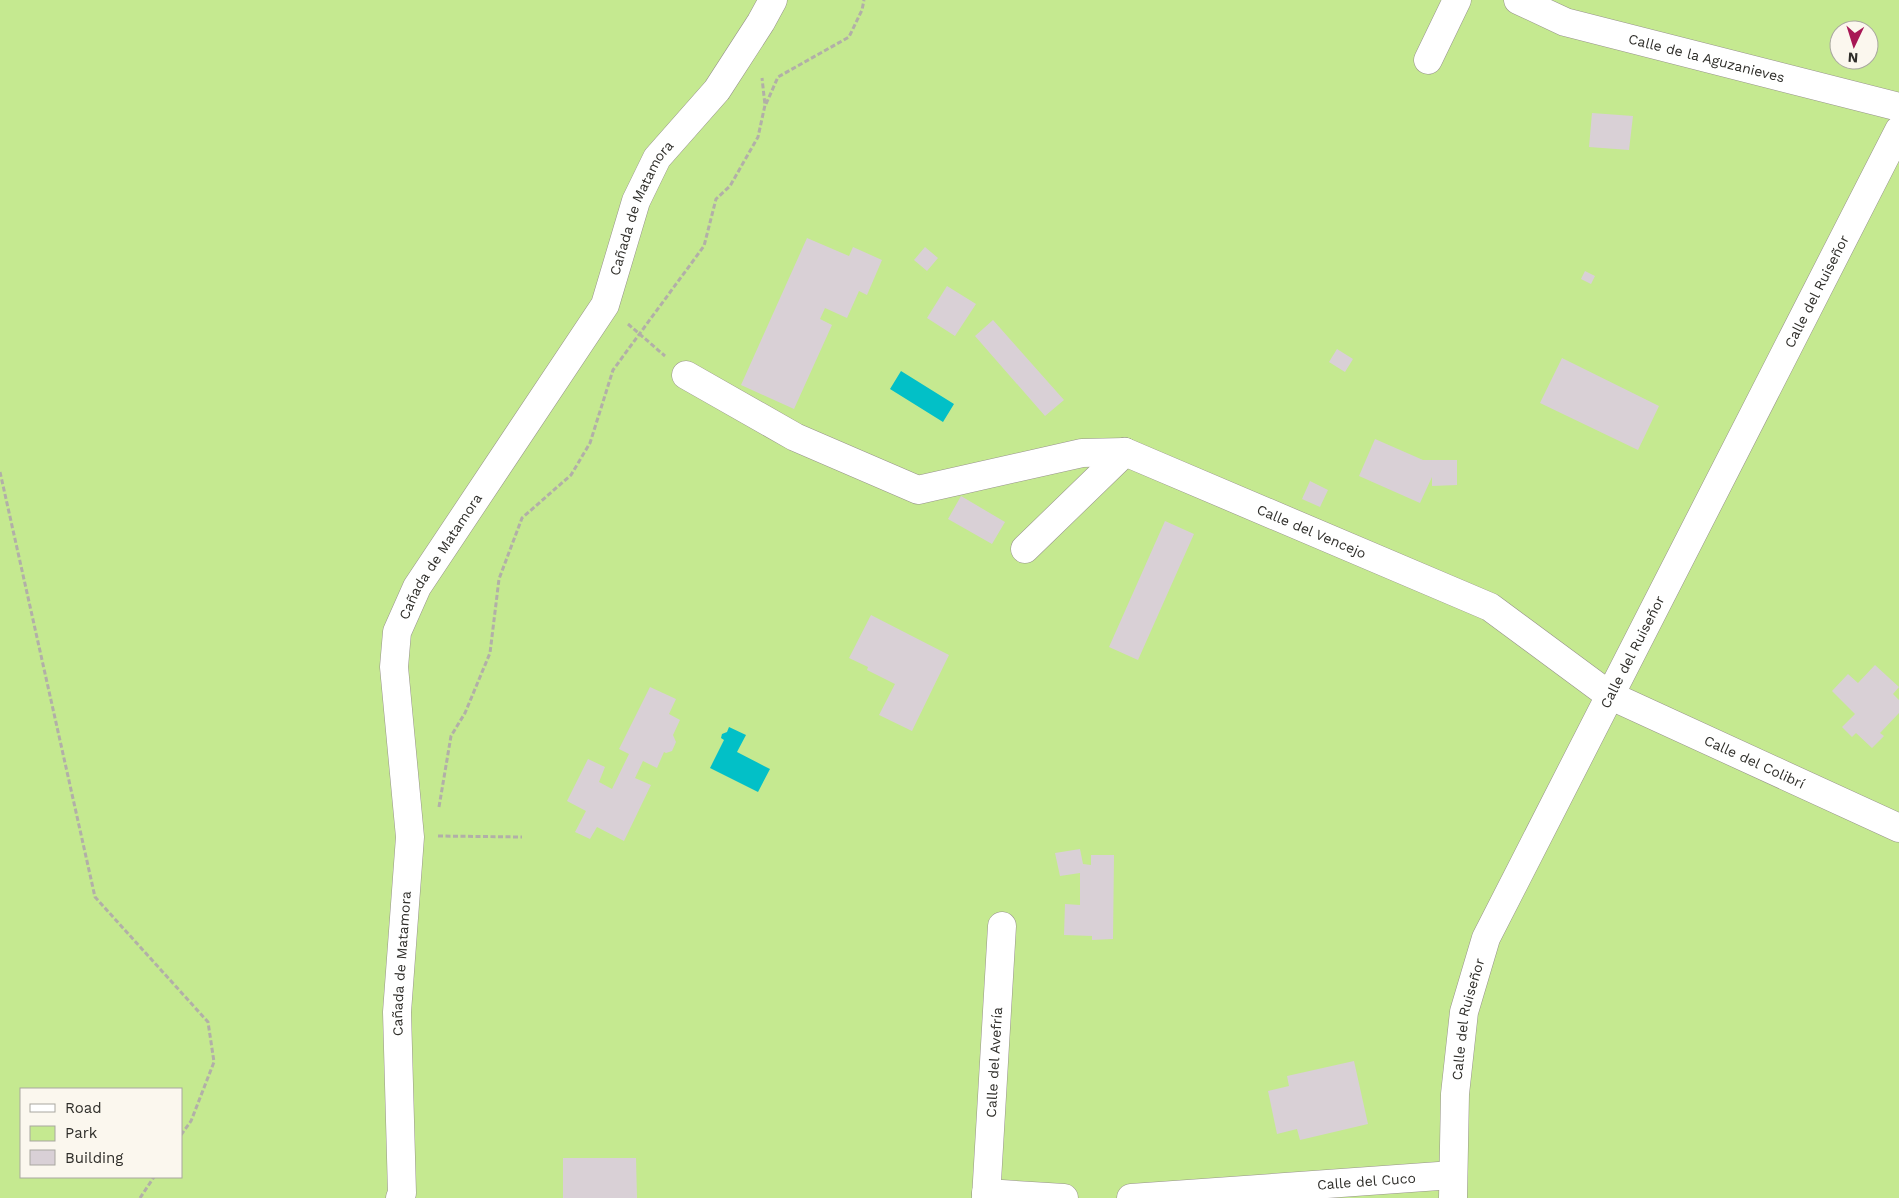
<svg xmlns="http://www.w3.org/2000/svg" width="1899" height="1198" viewBox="0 0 1899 1198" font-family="'Work Sans',sans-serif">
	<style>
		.green { fill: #c5e990; fill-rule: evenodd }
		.water { fill: #02c0c7 }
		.building { fill: #d9d0d6 }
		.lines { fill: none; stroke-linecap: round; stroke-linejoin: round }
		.minor-casing { stroke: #97938b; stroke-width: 29 }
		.path { stroke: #b2afa8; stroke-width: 3; stroke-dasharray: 5 2.5; stroke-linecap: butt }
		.minor { stroke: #fff; stroke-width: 28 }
		.labels { text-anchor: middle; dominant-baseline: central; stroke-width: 4; stroke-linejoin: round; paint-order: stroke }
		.street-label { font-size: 14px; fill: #2f2e2a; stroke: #fbf7ee }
	</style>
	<rect width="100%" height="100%" fill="#fbf7ee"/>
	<!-- green -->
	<path class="green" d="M 0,0 L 1899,0 L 1899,1198 L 0,1198 ZM 1839,30 L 1869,30 L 1869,60 L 1839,60 ZM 21,1089 L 181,1089 L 181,1177 L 21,1177 Z"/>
	<!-- water -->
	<path class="water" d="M 901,371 L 954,404 L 943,422 L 890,389 Z
		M 729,727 L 746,735 L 737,752 L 770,769 L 758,792 L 710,768 L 724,740 L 721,738 L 722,734 L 727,732 Z"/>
	<!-- building -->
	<path class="building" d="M 1592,113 L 1633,116 L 1629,150 L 1589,147 Z
		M 807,238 L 849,256 L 853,247 L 882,260 L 867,295 L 859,291 L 847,318 L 825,308 L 820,319 L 832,325 L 794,409 L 741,385 Z
		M 925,247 L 938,258 L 927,271 L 914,260 Z
		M 1585,271 L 1595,276 L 1591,284 L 1581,279 Z
		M 947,286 L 976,304 L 955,336 L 927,318 Z
		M 993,320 L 1064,400 L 1045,416 L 975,336 Z
		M 1337,349 L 1353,359 L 1345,372 L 1329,362 Z
		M 1562,358 L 1659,406 L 1638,450 L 1540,403 Z
		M 1375,439 L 1423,460 L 1457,460 L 1457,485 L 1432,486 L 1432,477 L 1420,503 L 1359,476 Z
		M 1310,481 L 1328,490 L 1320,507 L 1302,499 Z
		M 961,496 L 1005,522 L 992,544 L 948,519 Z
		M 1165,521 L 1194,534 L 1138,660 L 1109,647 Z
		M 871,615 L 949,655 L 912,731 L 879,715 L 895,684 L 867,670 L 868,667 L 849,658 Z
		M 1875,665 L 1899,687 L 1893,694 L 1899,700 L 1899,713 L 1880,733 L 1884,736 L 1872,748 L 1856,733 L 1852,737 L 1842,727 L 1855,714 L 1832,691 L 1848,674 L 1858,683 Z
		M 650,687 L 676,699 L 669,714 L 680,720 L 673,735 L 676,742 L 672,751 L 666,753 L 664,752 L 657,768 L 643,761 L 635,778 L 651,785 L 624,841 L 597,827 L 590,839 L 575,832 L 586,811 L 567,801 L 588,759 L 605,767 L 599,782 L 612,789 L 629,754 L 619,749 Z
		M 1080,849 L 1083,864 L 1091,865 L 1091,855 L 1114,855 L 1113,939 L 1092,940 L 1092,936 L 1064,935 L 1065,904 L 1080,905 L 1080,873 L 1060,876 L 1055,853 Z
		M 1354,1061 L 1368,1124 L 1300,1140 L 1297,1129 L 1277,1134 L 1268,1091 L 1289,1086 L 1287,1076 Z
		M 563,1158 L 636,1158 L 637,1198 L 563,1198 Z"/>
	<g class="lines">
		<!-- minor casing -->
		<g class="minor-casing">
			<g id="minor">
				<path id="s1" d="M 1518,0 L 1565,22 L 1899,107"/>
				<path d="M 1428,60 L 1457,0"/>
				<path d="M 686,375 L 795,437 L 918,490 L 1082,453 L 1125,452"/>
				<path id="s2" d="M 1025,549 L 1125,452 L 1490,607 L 1609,695 L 1899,828"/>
				<path d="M 986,1193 L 1064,1198"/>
				<path id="s3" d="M 400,1198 L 402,1193 L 397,1012 L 410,837 L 394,667 L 397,632 L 417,587 L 605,305 L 636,201 L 657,158 L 717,90 L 761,22 L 773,0"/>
				<path id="s4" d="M 986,1198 L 1002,926"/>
				<path id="s5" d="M 1131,1198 L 1453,1175"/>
				<path id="s6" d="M 1453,1198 L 1455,1094 L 1464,1012 L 1486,938 L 1899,130"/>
			</g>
		</g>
		<!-- path -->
		<path class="path" d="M 766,104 L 778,77 L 849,37 L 862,10 L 864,0
			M 628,324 L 665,356
			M 0,472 L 95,897 L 208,1022 L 214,1062 L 191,1121 L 181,1135
			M 439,807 L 451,736 L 465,713 L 490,653 L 499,579 L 522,518 L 571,475 L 590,443 L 613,370 L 704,246 L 716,199 L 730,186 L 758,137 L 765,105 L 762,78
			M 438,836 L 522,837
			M 140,1198 L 154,1177"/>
		<!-- minor -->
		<use href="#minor" class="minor"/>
	</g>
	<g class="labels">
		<!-- street labels -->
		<g class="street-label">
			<text stroke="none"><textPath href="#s1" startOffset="198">Calle de la Aguzanieves</textPath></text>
			<text stroke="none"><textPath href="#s3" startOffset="1060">Cañada de Matamora</textPath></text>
			<text stroke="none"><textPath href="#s6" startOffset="990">Calle del Ruiseñor</textPath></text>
			<text stroke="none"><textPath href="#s2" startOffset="342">Calle del Vencejo</textPath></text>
			<text stroke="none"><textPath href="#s3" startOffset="655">Cañada de Matamora</textPath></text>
			<text stroke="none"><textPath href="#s6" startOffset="585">Calle del Ruiseñor</textPath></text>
			<text stroke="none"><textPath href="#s2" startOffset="844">Calle del Colibrí</textPath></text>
			<text stroke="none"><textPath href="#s3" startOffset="235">Cañada de Matamora</textPath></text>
			<text stroke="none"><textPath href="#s6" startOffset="180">Calle del Ruiseñor</textPath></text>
			<text stroke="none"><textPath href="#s4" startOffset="136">Calle del Avefría</textPath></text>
			<text stroke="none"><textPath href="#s5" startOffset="236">Calle del Cuco</textPath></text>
		</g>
	</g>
	<!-- legend -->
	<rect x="20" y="1088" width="162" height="90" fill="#fbf7ee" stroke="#a9a7a0"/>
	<rect x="30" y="1104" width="25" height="8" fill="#ffffff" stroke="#a9a7a0"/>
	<text x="65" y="1113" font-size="15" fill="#2f2e2a">Road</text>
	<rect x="30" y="1126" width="25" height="15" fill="#c5e990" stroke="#a9a7a0"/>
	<text x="65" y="1138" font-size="15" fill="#2f2e2a">Park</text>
	<rect x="30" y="1150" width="25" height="15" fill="#d9d0d6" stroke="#a9a7a0"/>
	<text x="65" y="1163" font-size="15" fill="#2f2e2a">Building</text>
	<!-- north arrow -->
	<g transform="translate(1854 45) rotate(184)"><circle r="24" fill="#fbf7ee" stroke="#a9a7a0"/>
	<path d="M0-4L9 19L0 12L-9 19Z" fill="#a81755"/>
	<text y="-8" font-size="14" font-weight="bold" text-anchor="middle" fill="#2f2e2a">N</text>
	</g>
</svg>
